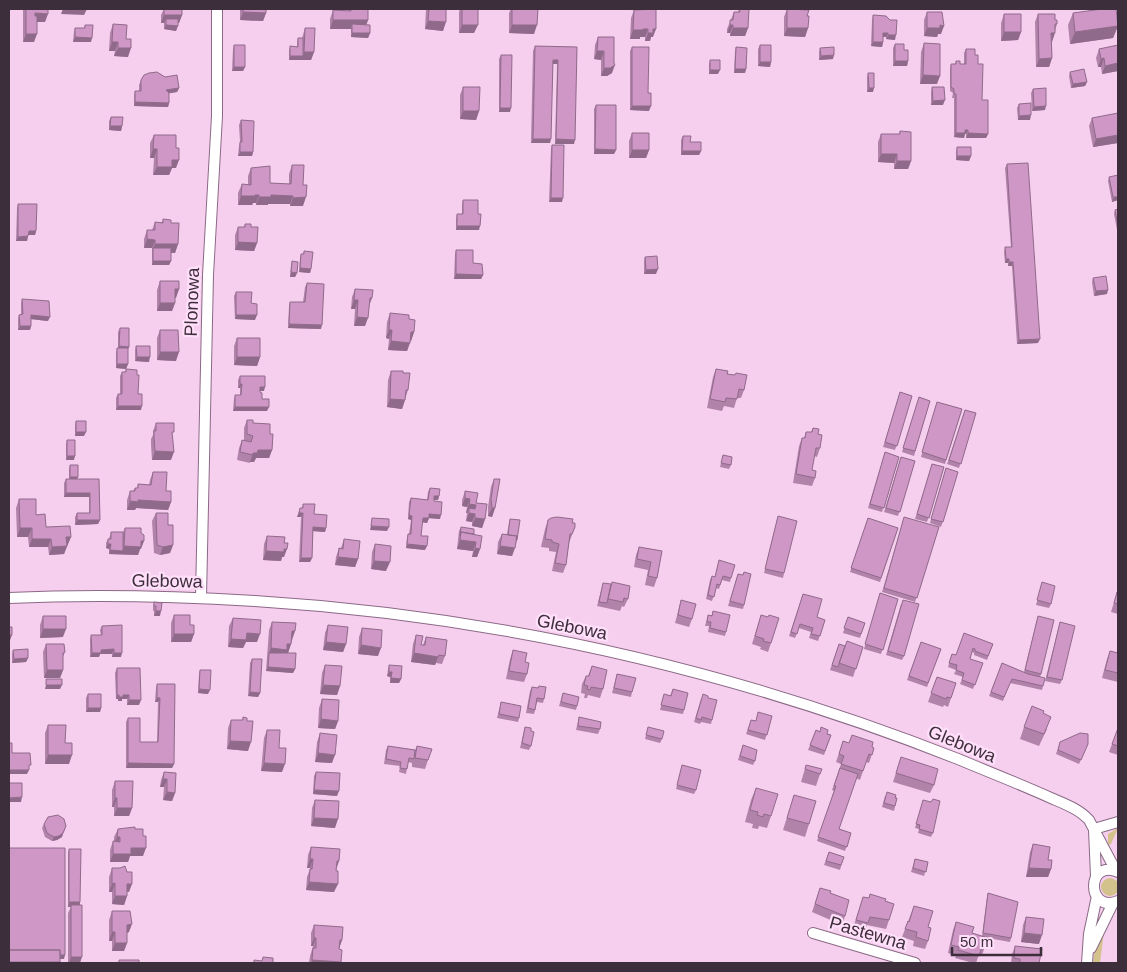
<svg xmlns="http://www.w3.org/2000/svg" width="1127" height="972" viewBox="0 0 1127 972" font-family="Arial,sans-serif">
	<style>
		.green { fill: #d4c28c }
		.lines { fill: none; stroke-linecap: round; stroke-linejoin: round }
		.street-casing { stroke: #8b6986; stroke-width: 12 }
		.street { stroke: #fff; stroke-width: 10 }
		.wall { fill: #b182aa }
		.shaded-wall { fill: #906a8b }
		.building { fill: #ce97c6; stroke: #906a8b }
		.labels { text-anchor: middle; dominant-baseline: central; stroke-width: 4.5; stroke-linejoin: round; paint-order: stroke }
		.street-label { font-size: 18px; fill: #3d2e3b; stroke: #ffdff9 }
	</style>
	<rect width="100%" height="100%" fill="#f6cfef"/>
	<!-- green -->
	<path class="green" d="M 1118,828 L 1111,844 L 1108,845 L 1108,834 Z
		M1101 887a9 9 0 1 1 18 0a9 9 0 1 1-18 0Z
		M 1104,931 L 1100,963 L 1093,963 L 1095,947 Z"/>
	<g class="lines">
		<!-- street casing -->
		<g class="street-casing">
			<path id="street" d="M 201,597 L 208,275 L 217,116 L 217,9
				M 9,598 C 91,594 173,596 255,601 C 497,616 733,670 958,759 C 989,772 1020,784 1051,798 C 1065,804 1079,809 1089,820 L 1116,871
				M 1094,829 L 1118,822
				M 1094,830 L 1096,876
				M 1118,872 C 1086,858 1086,914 1118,901
				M 813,933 L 915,963
				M 1091,948 L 1113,903
				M 1087,963 L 1089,934 L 1097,896"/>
		</g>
		<!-- street -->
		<use href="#street" class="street"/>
	</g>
	<!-- wall -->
	<path class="wall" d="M 23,9 L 48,9 L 45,22 L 37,22 L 34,42 L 23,42 Z
		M 164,9 L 182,9 L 182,15 L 179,23 L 178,23 L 176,31 L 164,29 L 164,23 L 161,23 L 161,15 Z
		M 240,9 L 266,9 L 266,13 L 263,21 L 240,20 Z
		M 349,9 L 368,9 L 368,20 L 366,25 L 370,33 L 368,38 L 351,37 L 351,29 L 330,29 L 330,19 L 333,10 L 348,11 Z
		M 426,9 L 446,9 L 443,31 L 425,29 Z
		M 460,9 L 478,9 L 474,33 L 459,33 L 459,12 Z
		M 511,9 L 538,9 L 534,34 L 509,33 L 509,13 Z
		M 739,9 L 748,28 L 745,36 L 730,36 L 730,33 L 727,33 L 727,29 L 734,12 L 738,12 Z
		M 787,9 L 807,16 L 808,28 L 805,37 L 784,36 L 784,17 Z
		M 634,10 L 653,37 L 651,37 L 650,41 L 645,41 L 645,37 L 640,37 L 640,39 L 630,39 L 631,18 Z
		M 927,12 L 941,34 L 938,34 L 937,37 L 924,36 L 924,20 Z
		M 1073,13 L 1118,26 L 1113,38 L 1070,44 L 1068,25 Z
		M 1004,14 L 1021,32 L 1018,40 L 1001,41 L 1001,23 Z
		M 1038,14 L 1055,20 L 1057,24 L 1052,41 L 1052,58 L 1049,67 L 1036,67 L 1035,22 Z
		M 873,15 L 895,40 L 886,39 L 886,37 L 883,37 L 883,42 L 882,47 L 871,46 L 872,20 Z
		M 113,24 L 128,57 L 114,56 L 115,51 L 109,51 L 110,33 Z
		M 85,25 L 91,42 L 73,42 L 74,32 L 75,28 L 84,28 Z
		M 305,28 L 314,52 L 311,60 L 289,60 L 289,51 L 290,46 L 297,47 L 297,42 L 298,38 L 302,38 Z
		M 598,37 L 614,37 L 612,73 L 607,76 L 601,76 L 601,60 L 594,59 L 595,45 Z
		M 924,43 L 937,84 L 920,84 L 921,52 Z
		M 895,44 L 904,50 L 908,61 L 907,66 L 893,66 L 893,48 Z
		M 234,45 L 245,67 L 243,71 L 232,71 L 233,49 Z
		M 760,45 L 771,62 L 770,67 L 758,66 L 758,49 Z
		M 1118,45 L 1118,71 L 1102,74 L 1101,67 L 1098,67 L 1096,58 L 1099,49 Z
		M 535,46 L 577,47 L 574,144 L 555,144 L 557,64 L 553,64 L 550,143 L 531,143 L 533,51 Z
		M 632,47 L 648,93 L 649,111 L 630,110 L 630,51 Z
		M 736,47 L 746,69 L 745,73 L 734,73 L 735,52 Z
		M 820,48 L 833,59 L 819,60 L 819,52 Z
		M 966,49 L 975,55 L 978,64 L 982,100 L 988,134 L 986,138 L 966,138 L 966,134 L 965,134 L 964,138 L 954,137 L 954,98 L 952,98 L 953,93 L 950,91 L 950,68 L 951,64 L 955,64 L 956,61 L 960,64 L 964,64 L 964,53 Z
		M 501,55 L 510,112 L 499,112 L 499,59 Z
		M 710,60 L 718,74 L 709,74 L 709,64 Z
		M 1070,72 L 1087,82 L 1085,86 L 1071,88 L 1069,76 Z
		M 868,73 L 873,92 L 867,92 L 867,77 Z
		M 141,80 L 179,88 L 177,92 L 169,93 L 169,103 L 168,107 L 134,106 L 134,95 L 135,91 L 139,91 L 139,85 Z
		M 463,87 L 479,111 L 476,120 L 460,119 L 460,95 Z
		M 932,87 L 943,105 L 931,105 L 931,92 Z
		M 1033,89 L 1045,110 L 1032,111 L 1031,93 Z
		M 1019,104 L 1030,120 L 1018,120 L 1017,108 Z
		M 596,105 L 616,150 L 614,154 L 594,154 L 594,109 Z
		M 111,117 L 122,126 L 121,131 L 109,130 L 109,121 Z
		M 1092,118 L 1118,143 L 1093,147 L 1089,126 Z
		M 241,120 L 253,152 L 252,156 L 238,156 L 239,146 L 240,142 L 239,125 Z
		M 900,131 L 911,161 L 908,169 L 894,169 L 894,163 L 878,162 L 878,142 L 881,134 L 899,134 Z
		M 632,133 L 649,150 L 646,158 L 629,158 L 629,141 Z
		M 154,135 L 176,148 L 176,168 L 172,168 L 169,175 L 153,175 L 154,158 L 150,158 L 150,143 Z
		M 683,136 L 690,142 L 701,151 L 699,155 L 681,155 L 681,140 Z
		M 552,145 L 562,202 L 549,202 L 551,149 Z
		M 957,147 L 971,156 L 969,161 L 956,160 L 956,152 Z
		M 1007,164 L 1038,343 L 1017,344 L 1012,266 L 1008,266 L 1008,263 L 1005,263 L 1004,252 L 1005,247 L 1011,247 L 1005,168 Z
		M 292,165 L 303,206 L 290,206 L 290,204 L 268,204 L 268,205 L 256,205 L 256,203 L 253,203 L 252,205 L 238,205 L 238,193 L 242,184 L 248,185 L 248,176 L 251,168 L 270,183 L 289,184 L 289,174 Z
		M 1109,177 L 1118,200 L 1112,202 L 1108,181 Z
		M 463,200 L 479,230 L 456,230 L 456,219 L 457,214 L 462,214 L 462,204 Z
		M 18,204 L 36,231 L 35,235 L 28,235 L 27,241 L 16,241 L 17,208 Z
		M 1118,209 L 1118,235 L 1114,214 L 1115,210 Z
		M 163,219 L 171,223 L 178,244 L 175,253 L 171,253 L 171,261 L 169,265 L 152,265 L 152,248 L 144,248 L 144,239 L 147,230 L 152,230 L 155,222 L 162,222 Z
		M 245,224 L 251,227 L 257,243 L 254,251 L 235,250 L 235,235 L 238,227 L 244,227 Z
		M 456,250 L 473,263 L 483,275 L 481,279 L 454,279 L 455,254 Z
		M 304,251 L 311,269 L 310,273 L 299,272 L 300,258 L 301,254 L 303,254 Z
		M 645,257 L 656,274 L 644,274 L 644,261 Z
		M 292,261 L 297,273 L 295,277 L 290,277 L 291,266 Z
		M 1093,278 L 1107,294 L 1094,296 L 1092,282 Z
		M 160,281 L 179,289 L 175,298 L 175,303 L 172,311 L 157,311 L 157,290 Z
		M 307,283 L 321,329 L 288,328 L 289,306 L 290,302 L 303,302 L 305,287 Z
		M 355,289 L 369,306 L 365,326 L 354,326 L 355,309 L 351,309 L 352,297 Z
		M 236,292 L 251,303 L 255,320 L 235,319 L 234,296 Z
		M 22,299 L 48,321 L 31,319 L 31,326 L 30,330 L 18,330 L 18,319 L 19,315 L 21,314 L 21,303 Z
		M 390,313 L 409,319 L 414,332 L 411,341 L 410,340 L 407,351 L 388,350 L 389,339 L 386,338 L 387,322 Z
		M 120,328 L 129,347 L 128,349 L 128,364 L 126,369 L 116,368 L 116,353 L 117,348 L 118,348 L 118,332 Z
		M 160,330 L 176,361 L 157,360 L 157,338 Z
		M 237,338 L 260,357 L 257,366 L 234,365 L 234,346 Z
		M 136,346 L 149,362 L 135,361 L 135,350 Z
		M 126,369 L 137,375 L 138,394 L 141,410 L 116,410 L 116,398 L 118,394 L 120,394 L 120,376 L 122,372 L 125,372 Z
		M 716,369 L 727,374 L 744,390 L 741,398 L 737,398 L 734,408 L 724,406 L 722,411 L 707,408 L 713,377 Z
		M 391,371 L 403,373 L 408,390 L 402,409 L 387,407 L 388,380 Z
		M 240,376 L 264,391 L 260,391 L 262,399 L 267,411 L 233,411 L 234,399 L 235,395 L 240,395 L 240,388 L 238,388 L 238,380 Z
		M 900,392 L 912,396 L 895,450 L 883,447 Z
		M 919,397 L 930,401 L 914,456 L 902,452 Z
		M 937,402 L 962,409 L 945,464 L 921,457 Z
		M 965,410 L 976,413 L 959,468 L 947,464 Z
		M 247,420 L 253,423 L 270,434 L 272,450 L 269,458 L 256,458 L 254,462 L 250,462 L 250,463 L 237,460 L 239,448 L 242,440 L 244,441 L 244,428 Z
		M 76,421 L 84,436 L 75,436 L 75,425 Z
		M 156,423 L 172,437 L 171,460 L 152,460 L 151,445 L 151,439 L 153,435 L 153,431 Z
		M 813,428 L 818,434 L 820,448 L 817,457 L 814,456 L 812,470 L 815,478 L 812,486 L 793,483 L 799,446 L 802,438 L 804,438 L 806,432 L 811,432 Z
		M 67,440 L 74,460 L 66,460 L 66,444 Z
		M 885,452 L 899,457 L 882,512 L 868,508 Z
		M 723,455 L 731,465 L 729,469 L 720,467 Z
		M 901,457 L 915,461 L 898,516 L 884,512 Z
		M 932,464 L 944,467 L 927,522 L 915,519 Z
		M 70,465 L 78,477 L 77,479 L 99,479 L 100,520 L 98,524 L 75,525 L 75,517 L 77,513 L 89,513 L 89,497 L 64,497 L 64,483 L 66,479 L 69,479 L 69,469 Z
		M 946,468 L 958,472 L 941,527 L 930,523 Z
		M 153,472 L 166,491 L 171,502 L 168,510 L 136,508 L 135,510 L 127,510 L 127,500 L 130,491 L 133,491 L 135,488 L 137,488 L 138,484 L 149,485 L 150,480 Z
		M 494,479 L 495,508 L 492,517 L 488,516 L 488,507 L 491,487 Z
		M 430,488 L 439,496 L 438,500 L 434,500 L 434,501 L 440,519 L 429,518 L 427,523 L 422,522 L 421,536 L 425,550 L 406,548 L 407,538 L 408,534 L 409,534 L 411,520 L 408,519 L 409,502 L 411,498 L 427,500 L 428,492 Z
		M 465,491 L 476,503 L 485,519 L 482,528 L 472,526 L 472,522 L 466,521 L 467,513 L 466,513 L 467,507 L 462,506 L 462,500 Z
		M 19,499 L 46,527 L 71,537 L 64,554 L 49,555 L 48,547 L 29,547 L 28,537 L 17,537 L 16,508 Z
		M 303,504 L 326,528 L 325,532 L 313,531 L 312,558 L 310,562 L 299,562 L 301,517 L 297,517 L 300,508 L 302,508 Z
		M 156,513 L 168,525 L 173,545 L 170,553 L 160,555 L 154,553 L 152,521 Z
		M 778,516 L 784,573 L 783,578 L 764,573 Z
		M 868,518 L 898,528 L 880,582 L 850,572 Z
		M 510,519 L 517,540 L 512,556 L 497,554 L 498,542 L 502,534 L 507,534 L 509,523 Z
		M 548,520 L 572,523 L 575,527 L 569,543 L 566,565 L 563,573 L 552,571 L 556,552 L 549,551 L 549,548 L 541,547 L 545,529 Z
		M 903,521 L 939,527 L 915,602 L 882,592 Z
		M 461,527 L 474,534 L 480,549 L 477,557 L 472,557 L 473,551 L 457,549 L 459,531 Z
		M 125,528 L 141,549 L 140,549 L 138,555 L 109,554 L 109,549 L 106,548 L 106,543 L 108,539 L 109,539 L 111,532 L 123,532 Z
		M 267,536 L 284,557 L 282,557 L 281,561 L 263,560 L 264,544 Z
		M 344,539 L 358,559 L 355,567 L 335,565 L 336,557 L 339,548 L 341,548 Z
		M 375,544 L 386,571 L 371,569 L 372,552 Z
		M 639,547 L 662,551 L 657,578 L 654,587 L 645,585 L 648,570 L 634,567 L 636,555 Z
		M 719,560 L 731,578 L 730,582 L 722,580 L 719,589 L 716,588 L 712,601 L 706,599 L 710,580 L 712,576 L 715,577 Z
		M 738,574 L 744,605 L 743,609 L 728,606 Z
		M 1042,582 L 1051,604 L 1049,608 L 1036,605 Z
		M 603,583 L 628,599 L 624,607 L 622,606 L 620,611 L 597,606 Z
		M 1117,592 L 1118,592 L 1118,614 L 1111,612 Z
		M 880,593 L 898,599 L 881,654 L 864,649 Z
		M 803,594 L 817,617 L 825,620 L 818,641 L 809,638 L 811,632 L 799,628 L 795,638 L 789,636 Z
		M 681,600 L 692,619 L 689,627 L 675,623 Z
		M 154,602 L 160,616 L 154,616 L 154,611 L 153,611 L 153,607 Z
		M 901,604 L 904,656 L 902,660 L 886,655 Z
		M 713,611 L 726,632 L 725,636 L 708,632 L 709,626 L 705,626 L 707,619 L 708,615 L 712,615 Z
		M 174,615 L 190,625 L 194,634 L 191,642 L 171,642 L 171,623 Z
		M 761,615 L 771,643 L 768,652 L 760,649 L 761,647 L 752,644 Z
		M 43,616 L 63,637 L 40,638 L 40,625 Z
		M 1038,616 L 1041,674 L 1040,677 L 1043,686 L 1042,690 L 1010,683 L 1003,701 L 989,696 L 1002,663 L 1024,672 Z
		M 848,617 L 865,623 L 860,638 L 843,633 Z
		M 233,618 L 257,642 L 246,642 L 243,648 L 228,647 L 229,626 Z
		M 272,622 L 295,631 L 288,653 L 286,653 L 295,669 L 293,673 L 266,671 L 269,630 Z
		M 1060,622 L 1062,680 L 1060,684 L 1045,681 Z
		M 328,625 L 346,644 L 343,652 L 323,650 L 325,633 Z
		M 102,626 L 121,657 L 112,657 L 112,654 L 100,654 L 99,657 L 90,657 L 90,639 L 91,635 L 101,635 L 100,630 Z
		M 362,628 L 378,656 L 358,654 L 359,637 Z
		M 964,633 L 993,644 L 987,660 L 974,655 L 974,653 L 972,652 L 970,659 L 983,663 L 973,689 L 960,684 L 963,677 L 954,674 L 956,670 L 948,667 L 952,654 L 956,655 Z
		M 416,635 L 421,645 L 423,645 L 426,637 L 445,656 L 442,664 L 436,663 L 435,665 L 411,662 L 413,644 Z
		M 921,642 L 941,649 L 927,687 L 907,680 Z
		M 46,644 L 65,652 L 63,657 L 63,670 L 60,678 L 44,678 L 43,652 Z
		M 839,644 L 845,646 L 863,647 L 853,677 L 830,670 Z
		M 13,650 L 28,658 L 26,662 L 12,663 L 12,654 Z
		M 513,650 L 525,662 L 527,674 L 524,682 L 506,679 L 510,659 Z
		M 1110,651 L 1118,653 L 1118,682 L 1102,678 L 1107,659 Z
		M 252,659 L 260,693 L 258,697 L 248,696 L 250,663 Z
		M 325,665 L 340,686 L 337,695 L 320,694 L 322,673 Z
		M 389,665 L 401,679 L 399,683 L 390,683 L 390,677 L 387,676 L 388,669 Z
		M 592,666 L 603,689 L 600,698 L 588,695 L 587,698 L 584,698 L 585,694 L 581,693 L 582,684 L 586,676 L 588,676 Z
		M 117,668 L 139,705 L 127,705 L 127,699 L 122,699 L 122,701 L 118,701 L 118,699 L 116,699 L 115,673 Z
		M 200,670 L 208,694 L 198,693 L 199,674 Z
		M 617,674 L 632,692 L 631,697 L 612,693 Z
		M 937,677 L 956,683 L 948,707 L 944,705 L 943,707 L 928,702 Z
		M 157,684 L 174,764 L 172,768 L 126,768 L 126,722 L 128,718 L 140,742 L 157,742 L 158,702 L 155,702 L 156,688 Z
		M 539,686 L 544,699 L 543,703 L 537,702 L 534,714 L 526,713 L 530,691 L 532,687 L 538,688 Z
		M 673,689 L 684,710 L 683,714 L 660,710 L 664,694 L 670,696 Z
		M 563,693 L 577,706 L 576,710 L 559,706 Z
		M 88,694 L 101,708 L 100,712 L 86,712 L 86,698 Z
		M 708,698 L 712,720 L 711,724 L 701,722 L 700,724 L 694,722 L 701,699 Z
		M 322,699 L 338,721 L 335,729 L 318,728 L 319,708 Z
		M 501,702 L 519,718 L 518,722 L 497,718 Z
		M 772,716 L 765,740 L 746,734 L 751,720 L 755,721 Z
		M 243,717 L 248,751 L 227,749 L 228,728 L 231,720 L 242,720 Z
		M 579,717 L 600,729 L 598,734 L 576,730 Z
		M 48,725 L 65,743 L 69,764 L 45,764 L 45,733 Z
		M 525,727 L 531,731 L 531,746 L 529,750 L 520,748 Z
		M 648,727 L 662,739 L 660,743 L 645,739 Z
		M 1024,727 L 1047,729 L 1039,746 L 1020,739 Z
		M 1118,728 L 1118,755 L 1109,752 Z
		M 267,730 L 279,748 L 282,772 L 261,771 L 264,738 Z
		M 816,730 L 831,735 L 824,755 L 808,750 Z
		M 320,733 L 332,763 L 315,762 L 317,742 Z
		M 843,741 L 849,743 L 874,748 L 869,763 L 866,762 L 860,780 L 856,778 L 839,829 L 851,833 L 845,851 L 817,841 L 834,791 L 832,790 L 841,764 L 836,762 Z
		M 1060,742 L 1088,744 L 1079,764 L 1056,754 Z
		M 743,745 L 755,761 L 753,765 L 738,760 Z
		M 388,746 L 415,750 L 417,746 L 428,760 L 425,769 L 412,767 L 412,763 L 408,762 L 406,774 L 399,772 L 400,766 L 384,764 L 386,750 Z
		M 901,757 L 934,785 L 930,793 L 893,782 Z
		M 682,765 L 696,790 L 694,794 L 676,789 Z
		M 806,765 L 820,774 L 816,786 L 801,782 Z
		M 164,772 L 175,793 L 172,801 L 163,800 L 164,787 L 160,787 L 161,780 Z
		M 316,772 L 337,796 L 313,794 L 314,776 Z
		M 115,781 L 132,808 L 129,816 L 114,816 L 114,807 L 112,807 L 112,790 Z
		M 756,788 L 771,816 L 767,828 L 759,826 L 758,829 L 752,828 L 753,824 L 745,822 L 751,800 Z
		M 794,795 L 809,824 L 805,837 L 783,830 Z
		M 885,796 L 897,798 L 894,811 L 882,807 Z
		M 315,800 L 335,828 L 311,826 L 312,808 Z
		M 922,804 L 933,833 L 931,837 L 918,833 L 919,829 L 915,828 Z
		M 44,824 L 62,837 L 57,840 L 52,841 L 45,837 L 42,828 Z
		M 118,829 L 143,856 L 130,856 L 128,862 L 110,862 L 110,850 L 113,841 L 114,842 L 114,837 Z
		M 1033,844 L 1048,860 L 1051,869 L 1048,877 L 1026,877 L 1030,852 Z
		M 311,847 L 336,870 L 334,892 L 306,890 L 307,877 L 310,869 L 310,868 L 307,868 L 308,855 Z
		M 69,849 L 80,902 L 80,963 L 68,963 L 68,913 L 71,907 L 68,907 L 68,853 Z
		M 829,852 L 844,857 L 840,870 L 824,865 Z
		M 915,859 L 928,862 L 924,876 L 911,872 Z
		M 112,868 L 129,892 L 127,892 L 127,896 L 124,905 L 112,904 L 112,892 L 109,892 L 109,877 Z
		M 820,888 L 830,893 L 845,916 L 842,925 L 812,912 Z
		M 988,893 L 1011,938 L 1010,942 L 988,938 L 982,955 L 979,954 L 976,963 L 973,963 L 955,958 L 956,956 L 948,953 L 953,930 L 956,922 L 972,933 L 982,936 L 987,897 Z
		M 863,897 L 885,901 L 889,920 L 886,929 L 867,925 L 865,932 L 853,928 Z
		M 914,906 L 928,927 L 928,941 L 925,949 L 913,946 L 914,941 L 902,937 Z
		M 112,911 L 129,932 L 127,933 L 127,943 L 124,951 L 112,951 L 112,941 L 109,941 L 109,920 Z
		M 1026,917 L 1039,944 L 1021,942 L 1023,925 Z
		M 314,925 L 342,940 L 339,948 L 340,963 L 309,963 L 310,956 L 313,946 L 311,946 L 311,933 Z
		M 1015,946 L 1039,963 L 1011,963 L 1012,954 Z"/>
	<!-- shaded-wall -->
	<path class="shaded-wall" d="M 63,9 L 87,9 L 84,15 L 61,14 Z
		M 243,12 L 266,13 L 263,21 L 240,20 Z
		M 35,13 L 48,14 L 45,22 L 32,22 Z
		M 164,15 L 182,15 L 179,23 L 166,23 L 166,19 L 164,23 L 161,23 Z
		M 333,20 L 368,20 L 365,29 L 352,24 L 351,29 L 330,29 Z
		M 428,21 L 446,22 L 443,31 L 425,29 Z
		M 166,25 L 178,26 L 176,31 L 164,29 Z
		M 462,25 L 478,25 L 474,33 L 459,33 Z
		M 512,25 L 537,25 L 534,34 L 509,33 Z
		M 730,25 L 733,25 L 730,33 L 727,33 Z
		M 940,25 L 944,26 L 941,34 L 938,34 L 937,37 L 924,36 L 927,28 Z
		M 1118,26 L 1113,38 L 1070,44 L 1075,32 Z
		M 733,28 L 748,28 L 745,36 L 730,36 Z
		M 787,28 L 808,28 L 805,37 L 784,36 Z
		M 643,29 L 648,29 L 645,37 L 640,37 L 640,39 L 630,39 L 633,30 Z
		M 653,29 L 656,29 L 653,37 L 651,37 L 650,41 L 645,41 L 648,33 Z
		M 1004,32 L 1021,32 L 1018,40 L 1001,41 Z
		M 352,33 L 370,33 L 368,38 L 351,37 Z
		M 883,33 L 888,33 L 886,37 L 882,37 Z
		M 1051,33 L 1055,33 L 1052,42 Z
		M 26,34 L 37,34 L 34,42 L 23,42 Z
		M 888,35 L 896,35 L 895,40 L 886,39 Z
		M 75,37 L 92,38 L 91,42 L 73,42 Z
		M 112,42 L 118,42 L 115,51 L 109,51 Z
		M 873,42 L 883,42 L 882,47 L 871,46 Z
		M 118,48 L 131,48 L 128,57 L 114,56 Z
		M 597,51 L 604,51 L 601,60 L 594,59 Z
		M 304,52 L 314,52 L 311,60 L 289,60 L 290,56 L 303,56 Z
		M 834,55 L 833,59 L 819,60 L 821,56 Z
		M 1052,58 L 1049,67 L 1036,67 L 1039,59 Z
		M 1104,58 L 1101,67 L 1098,67 L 1101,59 Z
		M 553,60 L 558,60 L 557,64 L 552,64 Z
		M 895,61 L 908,61 L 907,66 L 893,66 Z
		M 760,62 L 771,62 L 770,67 L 758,66 Z
		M 1118,63 L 1118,71 L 1102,74 L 1105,66 Z
		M 615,65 L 612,73 L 607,76 L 601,76 L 604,68 Z
		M 234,67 L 245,67 L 243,71 L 232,71 Z
		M 735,69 L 746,69 L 745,73 L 734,73 Z
		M 710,70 L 720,70 L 718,74 L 709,74 Z
		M 923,75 L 940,76 L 937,84 L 920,84 Z
		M 1087,82 L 1085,86 L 1071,88 L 1073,84 Z
		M 179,88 L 177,92 L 165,94 L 166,90 Z
		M 869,88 L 874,88 L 873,92 L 867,92 Z
		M 945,100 L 943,105 L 931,105 L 933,101 Z
		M 135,102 L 169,103 L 168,107 L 134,106 Z
		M 632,106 L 651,106 L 649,111 L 630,110 Z
		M 1046,106 L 1045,110 L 1032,111 L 1034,107 Z
		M 500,108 L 511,108 L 510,112 L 499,112 Z
		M 463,111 L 479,111 L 476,120 L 460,119 Z
		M 1031,115 L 1030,120 L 1018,120 L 1019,116 Z
		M 110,126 L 122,126 L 121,131 L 109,130 Z
		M 965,130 L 968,130 L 966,134 L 965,134 L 964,138 L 954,137 L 956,133 Z
		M 968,133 L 988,134 L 986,138 L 966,138 Z
		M 1118,135 L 1118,143 L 1093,147 L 1096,139 Z
		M 533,139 L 551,139 L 550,143 L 531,143 Z
		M 556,139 L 575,140 L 574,144 L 555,144 Z
		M 153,149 L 157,149 L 154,158 L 150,158 Z
		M 595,149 L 616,150 L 614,154 L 594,154 Z
		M 632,150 L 649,150 L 646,158 L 629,158 Z
		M 682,151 L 701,151 L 699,155 L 681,155 Z
		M 240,152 L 253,152 L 252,156 L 238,156 Z
		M 881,154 L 897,154 L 894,163 L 878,162 Z
		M 957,156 L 971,156 L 969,161 L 956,160 Z
		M 172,160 L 179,160 L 176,168 L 172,168 L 169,175 L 153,175 L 157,167 Z
		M 897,161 L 911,161 L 908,169 L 894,169 Z
		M 255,195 L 259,195 L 256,203 L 253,203 L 252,205 L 238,205 L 241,196 Z
		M 271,195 L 293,196 L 290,204 L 268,204 L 268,205 L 256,205 L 259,197 Z
		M 306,197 L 303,206 L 290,206 L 293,198 Z
		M 1113,197 L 1118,197 L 1118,200 L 1112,202 Z
		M 551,198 L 563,198 L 562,202 L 549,202 Z
		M 457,226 L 480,226 L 479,230 L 456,230 Z
		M 29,231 L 36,231 L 35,235 L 27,235 Z
		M 28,236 L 27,241 L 16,241 L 18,237 Z
		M 147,239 L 155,240 L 152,248 L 144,248 Z
		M 238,242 L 257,243 L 254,251 L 235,250 Z
		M 155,244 L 178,244 L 175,253 L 153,252 L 153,248 Z
		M 1006,259 L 1009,259 L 1008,263 L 1005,263 Z
		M 153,261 L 171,261 L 169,265 L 152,265 Z
		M 1009,262 L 1013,262 L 1012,266 L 1008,266 Z
		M 300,268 L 311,269 L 310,273 L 299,272 Z
		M 658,269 L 656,274 L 644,274 L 646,270 Z
		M 291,272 L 297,273 L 295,277 L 290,277 Z
		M 456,274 L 483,275 L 481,279 L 454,279 Z
		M 175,289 L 179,289 L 176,298 L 172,298 Z
		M 1108,290 L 1107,294 L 1094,296 L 1096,291 Z
		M 370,298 L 372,298 L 369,306 Z
		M 354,300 L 358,300 L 355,309 L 351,309 Z
		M 160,303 L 175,303 L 172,311 L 157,311 Z
		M 31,315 L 50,317 L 48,321 L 30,319 Z
		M 236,315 L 257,315 L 255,320 L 235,319 Z
		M 357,317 L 368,318 L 365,326 L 354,326 Z
		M 289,324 L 322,325 L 321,329 L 288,328 Z
		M 20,326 L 31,326 L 30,330 L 18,330 Z
		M 389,330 L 392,330 L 389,339 L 386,338 Z
		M 411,332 L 414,332 L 411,341 L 408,340 Z
		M 1040,339 L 1038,343 L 1017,344 L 1019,340 Z
		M 391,341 L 410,343 L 407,351 L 388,350 Z
		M 119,346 L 129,347 L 127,351 L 118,351 Z
		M 160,352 L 179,352 L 176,361 L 157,360 Z
		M 137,357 L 150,357 L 149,362 L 135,361 Z
		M 237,357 L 260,357 L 257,366 L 234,365 Z
		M 117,364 L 128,364 L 126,369 L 116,368 Z
		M 240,384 L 242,384 L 240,388 L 238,388 Z
		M 260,387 L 265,387 L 264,391 L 258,391 Z
		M 390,399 L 405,400 L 402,409 L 387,407 Z
		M 118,406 L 142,406 L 141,410 L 116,410 Z
		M 235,407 L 269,407 L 267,411 L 233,411 Z
		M 76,432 L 86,432 L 84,436 L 75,436 Z
		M 258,450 L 272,450 L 269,458 L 256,458 L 254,462 L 250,462 L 253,453 Z
		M 155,451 L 174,452 L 171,460 L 152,460 Z
		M 67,456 L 75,456 L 74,460 L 66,460 Z
		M 70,477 L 78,477 L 76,481 L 69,481 Z
		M 66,493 L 90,493 L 89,497 L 64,497 Z
		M 434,496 L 439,496 L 438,500 L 433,500 Z
		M 465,498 L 470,499 L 467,507 L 462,506 Z
		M 138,500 L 171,502 L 168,510 L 136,508 L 135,510 L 127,510 L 130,501 Z
		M 469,504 L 476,505 L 473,513 L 475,514 L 472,522 L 466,521 L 469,513 L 469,508 L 467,513 L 466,513 Z
		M 492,508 L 495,508 L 492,517 L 488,516 Z
		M 299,513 L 303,513 L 301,517 L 297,517 Z
		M 429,514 L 441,515 L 440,519 L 428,518 Z
		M 409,515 L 412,516 L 411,520 L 408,519 Z
		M 423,518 L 429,518 L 427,523 L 421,522 Z
		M 475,518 L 485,519 L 482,528 L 472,526 Z
		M 77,520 L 100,520 L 98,524 L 75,525 Z
		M 371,526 L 389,527 L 387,531 L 370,530 Z
		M 313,527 L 326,528 L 325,532 L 312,531 Z
		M 20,528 L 32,528 L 28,537 L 17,537 Z
		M 66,537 L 71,537 L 67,546 L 63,546 Z
		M 32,539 L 51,539 L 48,547 L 29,547 Z
		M 460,540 L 476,542 L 473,551 L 457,549 Z
		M 141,541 L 144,541 L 141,549 L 140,549 L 138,555 L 109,554 L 110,550 L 123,551 L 124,546 Z
		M 108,544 L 111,544 L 109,549 L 106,548 Z
		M 407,544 L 427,546 L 425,550 L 406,548 Z
		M 173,545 L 170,553 L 160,555 L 163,547 Z
		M 67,546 L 64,554 L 49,555 L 52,547 Z
		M 500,546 L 515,548 L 512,556 L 497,554 Z
		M 475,548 L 480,549 L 477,557 L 472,557 Z
		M 284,549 L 287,549 L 284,557 L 282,557 L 281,561 L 263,560 L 266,551 Z
		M 338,557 L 358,559 L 355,567 L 335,565 Z
		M 301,558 L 312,558 L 310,562 L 299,562 Z
		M 374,561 L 390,562 L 386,571 L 371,569 Z
		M 156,611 L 161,611 L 160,616 L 154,616 Z
		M 43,629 L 66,629 L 63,637 L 40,638 Z
		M 292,631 L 295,631 L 292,639 Z
		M 247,633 L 260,634 L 257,642 L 246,642 L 243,648 L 228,647 L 231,639 Z
		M 174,634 L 194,634 L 191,642 L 171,642 Z
		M 9,635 L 12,635 L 9,643 Z
		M 326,642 L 346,644 L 343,652 L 323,650 Z
		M 287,644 L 291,644 L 288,653 L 286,653 L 284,658 L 269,653 L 271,648 Z
		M 361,645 L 381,648 L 378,656 L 358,654 Z
		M 114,649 L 112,654 L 100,654 L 99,657 L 90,657 L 92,653 L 101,650 Z
		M 114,653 L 122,653 L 121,657 L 112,657 Z
		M 414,653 L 438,657 L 435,665 L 411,662 Z
		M 28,658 L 26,662 L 12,663 L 14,659 Z
		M 268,667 L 295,669 L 293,673 L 266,671 Z
		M 47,670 L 63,670 L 60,678 L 44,678 Z
		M 389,672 L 392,672 L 390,677 L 387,676 Z
		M 391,678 L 401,679 L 399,683 L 390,683 Z
		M 46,685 L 62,685 L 60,689 L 45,689 Z
		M 323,685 L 340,686 L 337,695 L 320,694 Z
		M 199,689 L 210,690 L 208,694 L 198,693 Z
		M 250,692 L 260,693 L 258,697 L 248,696 Z
		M 117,695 L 119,695 L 118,699 L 116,699 Z
		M 123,695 L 129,695 L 127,699 L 122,699 L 122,701 L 118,701 L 119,697 Z
		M 157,698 L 160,698 L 158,702 L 155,702 Z
		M 129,700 L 141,700 L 139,705 L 127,705 Z
		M 88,708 L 101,708 L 100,712 L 86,712 Z
		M 321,719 L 338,721 L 335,729 L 318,728 Z
		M 230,741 L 251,742 L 248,751 L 227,749 Z
		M 318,753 L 335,755 L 332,763 L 315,762 Z
		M 48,755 L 72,755 L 69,764 L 45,764 Z
		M 128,763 L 174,764 L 172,768 L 126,768 Z
		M 264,763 L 285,764 L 282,772 L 261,771 Z
		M 9,770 L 29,770 L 27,774 L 9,774 Z
		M 163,779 L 167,779 L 164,787 L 160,787 Z
		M 314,790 L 339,791 L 337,796 L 313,794 Z
		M 167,792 L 175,793 L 172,801 L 163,800 Z
		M 22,797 L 21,802 L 9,802 L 9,798 Z
		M 115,798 L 117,798 L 114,807 L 112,807 Z
		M 117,808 L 132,808 L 129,816 L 114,816 Z
		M 314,818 L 338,819 L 335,828 L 311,826 Z
		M 66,826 L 62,837 L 57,840 L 52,841 L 54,837 Z
		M 117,837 L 120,837 L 117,845 L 114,845 Z
		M 131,848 L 146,848 L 143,856 L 130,856 L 128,862 L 110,862 L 113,854 Z
		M 310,859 L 313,859 L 310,868 L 307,868 Z
		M 337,861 L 339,861 L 336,870 Z
		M 1029,868 L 1051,869 L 1048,877 L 1026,877 Z
		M 309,882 L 338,884 L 334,892 L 306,890 Z
		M 115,883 L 112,892 L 109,892 L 112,884 Z
		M 127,884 L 132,884 L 129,892 L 124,892 Z
		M 115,896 L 127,896 L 124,905 L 112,904 Z
		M 69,902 L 80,902 L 79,907 L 71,905 L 71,907 L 68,907 Z
		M 132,924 L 129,932 L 124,934 L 127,925 Z
		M 112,932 L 115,932 L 112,941 L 109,941 Z
		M 1024,933 L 1042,935 L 1039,944 L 1021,942 Z
		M 314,938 L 316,938 L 313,946 L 311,946 Z
		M 340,940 L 342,940 L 339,949 L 336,948 Z
		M 115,943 L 127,943 L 124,951 L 112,951 Z
		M 9,955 L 65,955 L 64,959 L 9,959 Z
		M 71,957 L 82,957 L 80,963 L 69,963 Z
		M 312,960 L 341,962 L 340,963 L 311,963 Z
		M 9,962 L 60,962 L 59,963 L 9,963 Z"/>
	<!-- building -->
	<path class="building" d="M 26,9 L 48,9 L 48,14 L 35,13 L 35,16 L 37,16 L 37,34 L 26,34 Z
		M 164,9 L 182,9 L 182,15 L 164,15 Z
		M 243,9 L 266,9 L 266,13 L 243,12 Z
		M 351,9 L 368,9 L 368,20 L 333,20 L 333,10 L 351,11 Z
		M 429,9 L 446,9 L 446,22 L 428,21 Z
		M 462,9 L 478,9 L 478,25 L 462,25 Z
		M 512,9 L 538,9 L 537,25 L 512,25 Z
		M 656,9 L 656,29 L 653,29 L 653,33 L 648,33 L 648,29 L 643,29 L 643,30 L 633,30 L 634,10 Z
		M 739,9 L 749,9 L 748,28 L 733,28 L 733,25 L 730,25 L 730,20 L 733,20 L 734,12 L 740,12 Z
		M 787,9 L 809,10 L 807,16 L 809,16 L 808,28 L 787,28 Z
		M 1102,9 L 1116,9 L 1118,26 L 1075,32 L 1073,13 Z
		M 927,12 L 942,12 L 944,26 L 940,25 L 940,28 L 927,28 Z
		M 1004,14 L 1021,14 L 1021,32 L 1004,32 Z
		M 1038,14 L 1055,14 L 1055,20 L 1057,20 L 1057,24 L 1055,24 L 1055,33 L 1051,33 L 1052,58 L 1039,59 Z
		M 873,15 L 886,16 L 890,20 L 897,20 L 896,35 L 888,35 L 888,33 L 883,33 L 883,42 L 873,42 Z
		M 166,19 L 178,19 L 178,26 L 166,25 Z
		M 113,24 L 127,25 L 126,39 L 131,39 L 131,48 L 118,48 L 118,42 L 112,42 Z
		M 352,24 L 370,25 L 370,33 L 352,33 Z
		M 85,25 L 93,25 L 92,38 L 75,37 L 75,28 L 85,28 Z
		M 305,28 L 315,28 L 314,52 L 304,52 Z
		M 598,37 L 614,37 L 614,63 L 615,65 L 610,68 L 604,68 L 604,51 L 597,51 Z
		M 298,38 L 303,38 L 303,56 L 290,56 L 290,46 L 298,47 Z
		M 924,43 L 940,44 L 940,76 L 923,75 Z
		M 895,44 L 904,44 L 904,50 L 908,50 L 908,61 L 895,61 Z
		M 234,45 L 245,45 L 245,67 L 234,67 Z
		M 760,45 L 771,45 L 771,62 L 760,62 Z
		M 1118,45 L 1118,63 L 1105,66 L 1104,58 L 1101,59 L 1099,49 Z
		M 535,46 L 577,47 L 575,140 L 556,139 L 558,60 L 553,60 L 551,139 L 533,139 Z
		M 632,47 L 649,47 L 648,93 L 651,93 L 651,106 L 632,106 Z
		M 736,47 L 747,48 L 746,69 L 735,69 Z
		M 834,47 L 834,55 L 821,56 L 820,48 Z
		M 966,49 L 975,49 L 975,55 L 978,55 L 978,64 L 983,64 L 982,100 L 988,100 L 988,134 L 968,133 L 968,130 L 965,130 L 965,133 L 956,133 L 956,94 L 954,94 L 954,89 L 951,87 L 951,64 L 956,64 L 956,61 L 960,61 L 960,64 L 966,64 Z
		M 501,55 L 512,55 L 511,108 L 500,108 Z
		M 710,60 L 720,60 L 720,70 L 710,70 Z
		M 1084,69 L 1087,82 L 1073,84 L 1070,72 Z
		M 157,72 L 165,77 L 177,75 L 179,88 L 166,90 L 169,93 L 169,103 L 135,102 L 135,91 L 141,91 L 141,80 L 144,75 L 149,73 Z
		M 868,73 L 874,73 L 874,88 L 869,88 Z
		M 463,87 L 480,87 L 479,111 L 463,111 Z
		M 932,87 L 944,87 L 945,100 L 933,101 Z
		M 1046,88 L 1046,106 L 1034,107 L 1033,89 Z
		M 1031,103 L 1031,115 L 1019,116 L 1019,104 Z
		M 596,105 L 616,105 L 616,150 L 595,149 Z
		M 1118,113 L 1118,135 L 1096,139 L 1092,118 Z
		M 111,117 L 123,117 L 122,126 L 110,126 Z
		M 241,120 L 254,121 L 253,152 L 240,152 L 240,142 L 242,142 Z
		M 900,131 L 911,132 L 911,161 L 897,161 L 897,154 L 881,154 L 881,134 L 900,134 Z
		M 632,133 L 649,133 L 649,150 L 632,150 Z
		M 154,135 L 176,135 L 176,148 L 179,148 L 179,160 L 172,160 L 172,167 L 157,167 L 157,149 L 153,149 Z
		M 683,136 L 691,136 L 690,142 L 701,142 L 701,151 L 682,151 Z
		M 552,145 L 564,145 L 563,198 L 551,198 Z
		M 957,147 L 971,147 L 971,156 L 957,156 Z
		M 1028,163 L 1040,339 L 1019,340 L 1013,262 L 1009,262 L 1009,259 L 1006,259 L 1005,247 L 1012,247 L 1007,164 Z
		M 292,165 L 304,165 L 303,185 L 307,185 L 306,197 L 293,198 L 293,196 L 271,195 L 271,197 L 259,197 L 259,195 L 255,195 L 255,196 L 241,196 L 242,184 L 251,185 L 251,168 L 270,166 L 270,183 L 291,184 Z
		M 1118,175 L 1118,197 L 1113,197 L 1109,177 Z
		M 463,200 L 478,200 L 478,214 L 481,214 L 480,226 L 457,226 L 457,214 L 463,214 Z
		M 18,204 L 37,204 L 36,231 L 29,231 L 28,236 L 18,237 Z
		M 1118,209 L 1118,226 L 1115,210 Z
		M 163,219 L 171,220 L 171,223 L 179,223 L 178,244 L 155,244 L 155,240 L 147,239 L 147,230 L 155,230 L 155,222 L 163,223 Z
		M 245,224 L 251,224 L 251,227 L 258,227 L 257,243 L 238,242 L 238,227 L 245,227 Z
		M 153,248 L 171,248 L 171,261 L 153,261 Z
		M 456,250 L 473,250 L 473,263 L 482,264 L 483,275 L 456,274 Z
		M 304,251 L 313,252 L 311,269 L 300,268 L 301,254 L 304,254 Z
		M 657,256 L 658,269 L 646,270 L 645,257 Z
		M 292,261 L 298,262 L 297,273 L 291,272 Z
		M 1106,276 L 1108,290 L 1096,291 L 1093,278 Z
		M 160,281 L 179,281 L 179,289 L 175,289 L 175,303 L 160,303 Z
		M 307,283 L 324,284 L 322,325 L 289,324 L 290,302 L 305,302 Z
		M 355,289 L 373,290 L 372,298 L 370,298 L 368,318 L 357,317 L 358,300 L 354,300 Z
		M 236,292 L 252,292 L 251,303 L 257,304 L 257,315 L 236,315 Z
		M 22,299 L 49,301 L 50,317 L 31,315 L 31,326 L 20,326 L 19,315 L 23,314 Z
		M 390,313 L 409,315 L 409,319 L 415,320 L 414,332 L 411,332 L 410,343 L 391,341 L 392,330 L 389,330 Z
		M 120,328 L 129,328 L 129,347 L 119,346 Z
		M 160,330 L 178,330 L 179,352 L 160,352 Z
		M 237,338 L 260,338 L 260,357 L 237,357 Z
		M 136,346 L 150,346 L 150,357 L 137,357 Z
		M 117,348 L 128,348 L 128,364 L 117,364 Z
		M 126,369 L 137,370 L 137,375 L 139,375 L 138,394 L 142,394 L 142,406 L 118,406 L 118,394 L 122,394 L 122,372 L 126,372 Z
		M 716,369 L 728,371 L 727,374 L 735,375 L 736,373 L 747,375 L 744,390 L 739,389 L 737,399 L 726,398 L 725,402 L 710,399 Z
		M 391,371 L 403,371 L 403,373 L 410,373 L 408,390 L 406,390 L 405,400 L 390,399 Z
		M 240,376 L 265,376 L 265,387 L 260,387 L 260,392 L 262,393 L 262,399 L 269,399 L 269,407 L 235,407 L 235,395 L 241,395 L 242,384 L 240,384 Z
		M 900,392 L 912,396 L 897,446 L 885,442 Z
		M 919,397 L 930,401 L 915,451 L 903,448 Z
		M 937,402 L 962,409 L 946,460 L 922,452 Z
		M 965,410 L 976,413 L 961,464 L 949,460 Z
		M 247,420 L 253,420 L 253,423 L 270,424 L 270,434 L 273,434 L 272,450 L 258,450 L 257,453 L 253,453 L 253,455 L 240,452 L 242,440 L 251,442 L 253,436 L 247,434 Z
		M 76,421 L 86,421 L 86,432 L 76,432 Z
		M 156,423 L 174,423 L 174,432 L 172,432 L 174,452 L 155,451 L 154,437 L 154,431 L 156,431 Z
		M 813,428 L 819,429 L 818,434 L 822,435 L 820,448 L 816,448 L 812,470 L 816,471 L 815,478 L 796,474 L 802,438 L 805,438 L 806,432 L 812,432 Z
		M 67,440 L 75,440 L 75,456 L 67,456 Z
		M 885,452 L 899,457 L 884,508 L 870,504 Z
		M 723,455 L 732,457 L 731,465 L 721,463 Z
		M 901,457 L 915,461 L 900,512 L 886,508 Z
		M 932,464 L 944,467 L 929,518 L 917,514 Z
		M 70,465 L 78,465 L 78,477 L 70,477 Z
		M 946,468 L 958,472 L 943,522 L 931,519 Z
		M 153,472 L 167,472 L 166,491 L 171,491 L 171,502 L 138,500 L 138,502 L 130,501 L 130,491 L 135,491 L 135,488 L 138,488 L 138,484 L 151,485 Z
		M 66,479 L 99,479 L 100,520 L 77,520 L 77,513 L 90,513 L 90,493 L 66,493 Z
		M 494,479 L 500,479 L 495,508 L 492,508 L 491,499 Z
		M 430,488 L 440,489 L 439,496 L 434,496 L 434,501 L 442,502 L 441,515 L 429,514 L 429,518 L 423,518 L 421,536 L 428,536 L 427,546 L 407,544 L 408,534 L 411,534 L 412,516 L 409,515 L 411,498 L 428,500 Z
		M 465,491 L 478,493 L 476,503 L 487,504 L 485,519 L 475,518 L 475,514 L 469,513 L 469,508 L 475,509 L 476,505 L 469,504 L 470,499 L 465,498 Z
		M 19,499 L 36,499 L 36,515 L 45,514 L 46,527 L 70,526 L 71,537 L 66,537 L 67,546 L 52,547 L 51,539 L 32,539 L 32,528 L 20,528 Z
		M 303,504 L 315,504 L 314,514 L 327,515 L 326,528 L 313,527 L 312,558 L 301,558 L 303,513 L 299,513 L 300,508 L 303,508 Z
		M 156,513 L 168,513 L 168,525 L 173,525 L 173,545 L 163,547 L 157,545 Z
		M 778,516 L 797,521 L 784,573 L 765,569 Z
		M 557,517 L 573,519 L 572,523 L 575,523 L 575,527 L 572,534 L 570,534 L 566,565 L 555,563 L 559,544 L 552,542 L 552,540 L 545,539 L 548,520 L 551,518 Z
		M 904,517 L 939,527 L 917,598 L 884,588 Z
		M 372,518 L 389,519 L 389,527 L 371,526 Z
		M 868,518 L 898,528 L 881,578 L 851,568 Z
		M 510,519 L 520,520 L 517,540 L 516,540 L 517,536 L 508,535 Z
		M 461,527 L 474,529 L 474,534 L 461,532 L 460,536 Z
		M 125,528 L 141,528 L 141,533 L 144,535 L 144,541 L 141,541 L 141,547 L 124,546 Z
		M 111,532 L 123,532 L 123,551 L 110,550 L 111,544 L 108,544 L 108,539 L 111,539 Z
		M 461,532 L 482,536 L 480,549 L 475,548 L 476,542 L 460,540 Z
		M 502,534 L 517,536 L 515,548 L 500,546 Z
		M 267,536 L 285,537 L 284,543 L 288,543 L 287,549 L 284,549 L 284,552 L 266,551 Z
		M 344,539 L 360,541 L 358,559 L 338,557 L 339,548 L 343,549 Z
		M 375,544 L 391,546 L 390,562 L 374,561 Z
		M 639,547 L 662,551 L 657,578 L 648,576 L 651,562 L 637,559 Z
		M 719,560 L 735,565 L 731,578 L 723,576 L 720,585 L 717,584 L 714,597 L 708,595 L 712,576 L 715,577 Z
		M 744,572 L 751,574 L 744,605 L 730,601 L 738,574 L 743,575 Z
		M 612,582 L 630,586 L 628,599 L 624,598 L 623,602 L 608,599 Z
		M 1042,582 L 1055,586 L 1051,604 L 1037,600 Z
		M 603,583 L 611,584 L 607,603 L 599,602 Z
		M 1117,592 L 1118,592 L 1118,604 L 1114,603 Z
		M 880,593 L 898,599 L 883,650 L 865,644 Z
		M 803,594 L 822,599 L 817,617 L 825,620 L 820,636 L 811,634 L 813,628 L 800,624 L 797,634 L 791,632 Z
		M 681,600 L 696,604 L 692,619 L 678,615 Z
		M 903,600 L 919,604 L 904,656 L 888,651 Z
		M 154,602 L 162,603 L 161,611 L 156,611 L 156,606 L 154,606 Z
		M 713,611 L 730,615 L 726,632 L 710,628 L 711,622 L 707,622 L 708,615 L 712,616 Z
		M 174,615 L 190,615 L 190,625 L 194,625 L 194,634 L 174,634 Z
		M 761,615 L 768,617 L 769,615 L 779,618 L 771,643 L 763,641 L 764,639 L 755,636 Z
		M 43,616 L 66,616 L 66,629 L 43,629 Z
		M 1038,616 L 1054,620 L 1041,674 L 1025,670 Z
		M 848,617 L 865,623 L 861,634 L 844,628 Z
		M 233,618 L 261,620 L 260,634 L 247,633 L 246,640 L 231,639 Z
		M 272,622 L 296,623 L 295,631 L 292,631 L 291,644 L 287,644 L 287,650 L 271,648 Z
		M 1060,622 L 1075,626 L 1062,680 L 1047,677 Z
		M 122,625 L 122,653 L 114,653 L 114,649 L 101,650 L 101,653 L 92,653 L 91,635 L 102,635 L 102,626 Z
		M 328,625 L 348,627 L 346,644 L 326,642 Z
		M 9,627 L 12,627 L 12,635 L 9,635 Z
		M 362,628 L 382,630 L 381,648 L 361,645 Z
		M 964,633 L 993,644 L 988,656 L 975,651 L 975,649 L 973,648 L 970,659 L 983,663 L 975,685 L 962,680 L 964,673 L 956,670 L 957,665 L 949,663 L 952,654 L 956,655 Z
		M 416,635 L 423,636 L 421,645 L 425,645 L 426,637 L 447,640 L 445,656 L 439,655 L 438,657 L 414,653 Z
		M 847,641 L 863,647 L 856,669 L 839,663 Z
		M 921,642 L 941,649 L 928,683 L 909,676 Z
		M 46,644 L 64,644 L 65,652 L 63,653 L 63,670 L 47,670 Z
		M 839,644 L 845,646 L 838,667 L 832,665 Z
		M 28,649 L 28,658 L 14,659 L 13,650 Z
		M 513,650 L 527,653 L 525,662 L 529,663 L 527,674 L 509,671 Z
		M 1110,651 L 1118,653 L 1118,673 L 1105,670 Z
		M 269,653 L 296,653 L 295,669 L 268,667 Z
		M 252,659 L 262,659 L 260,693 L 250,692 Z
		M 1002,663 L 1028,674 L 1045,678 L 1043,686 L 1012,679 L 1004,697 L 991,692 Z
		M 325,665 L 342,666 L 340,686 L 323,685 Z
		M 389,665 L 402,666 L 401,679 L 391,678 L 392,672 L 389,672 Z
		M 592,666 L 607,670 L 603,689 L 591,687 L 590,690 L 587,689 L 588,686 L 584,685 L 586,676 L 589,676 Z
		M 117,668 L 140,668 L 141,700 L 129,700 L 129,695 L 123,695 L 123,697 L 119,697 L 119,695 L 117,695 Z
		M 200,670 L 211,670 L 210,690 L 199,689 Z
		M 617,674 L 636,678 L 632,692 L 614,688 Z
		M 937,677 L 956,683 L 951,698 L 947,697 L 946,699 L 931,693 Z
		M 46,679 L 62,679 L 62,685 L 46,685 Z
		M 157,684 L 175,684 L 174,764 L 128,763 L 128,718 L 140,718 L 140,742 L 158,742 L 160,698 L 157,698 Z
		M 539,686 L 546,687 L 544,699 L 537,698 L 535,710 L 528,708 L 532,687 L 538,688 Z
		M 673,689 L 688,693 L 684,710 L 661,705 L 664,694 L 671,696 Z
		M 563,693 L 579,697 L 577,706 L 561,702 Z
		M 88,694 L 101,694 L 101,708 L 88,708 Z
		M 703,694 L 708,696 L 708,698 L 717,700 L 712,720 L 702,717 L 701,720 L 696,718 Z
		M 322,699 L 339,700 L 338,721 L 321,719 Z
		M 501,702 L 521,706 L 519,718 L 499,714 Z
		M 1032,706 L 1044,711 L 1043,713 L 1051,717 L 1044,734 L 1024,727 Z
		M 758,712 L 772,716 L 767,735 L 748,730 L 751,720 L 756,721 Z
		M 243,717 L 247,718 L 247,721 L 253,721 L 251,742 L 230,741 L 231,720 L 243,720 Z
		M 579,717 L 601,722 L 600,729 L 578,726 Z
		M 48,725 L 66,725 L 65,743 L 72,743 L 72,755 L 48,755 Z
		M 525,727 L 531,728 L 531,731 L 534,732 L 531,746 L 522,743 Z
		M 648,727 L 664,731 L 662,739 L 646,735 Z
		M 821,727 L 828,730 L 827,734 L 831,735 L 825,751 L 810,745 L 816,730 L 820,732 Z
		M 1118,728 L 1118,746 L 1112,744 Z
		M 267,730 L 280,730 L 279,748 L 286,748 L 285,764 L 264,763 Z
		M 320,733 L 337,735 L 335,755 L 318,753 Z
		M 1080,733 L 1088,734 L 1088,744 L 1081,760 L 1058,750 L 1060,742 Z
		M 852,735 L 873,742 L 872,747 L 874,748 L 872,755 L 869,754 L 863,771 L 841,764 L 844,756 L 839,754 L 843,741 L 849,743 Z
		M 9,743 L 12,743 L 12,753 L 30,753 L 31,765 L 29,765 L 29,770 L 9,770 Z
		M 743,745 L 757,750 L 755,761 L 740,756 Z
		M 388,746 L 415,750 L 414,759 L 409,758 L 407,769 L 400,768 L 401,762 L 386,759 Z
		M 417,746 L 432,749 L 428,760 L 415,758 Z
		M 901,757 L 938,769 L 934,785 L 896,773 Z
		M 682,765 L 701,770 L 696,790 L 677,785 Z
		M 806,765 L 822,769 L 820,774 L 805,769 Z
		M 840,768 L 858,774 L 839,829 L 851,833 L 847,847 L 818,837 L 836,786 L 834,786 Z
		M 164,772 L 176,773 L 175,793 L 167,792 L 167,779 L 163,779 Z
		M 316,772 L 340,773 L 339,791 L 314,790 Z
		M 115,781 L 133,781 L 132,808 L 117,808 L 117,798 L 115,798 Z
		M 9,783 L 22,783 L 22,797 L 9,798 Z
		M 756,788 L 778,794 L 771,816 L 764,814 L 763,817 L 757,815 L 758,812 L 750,810 Z
		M 887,792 L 896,795 L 895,798 L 897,798 L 895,806 L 884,803 Z
		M 794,795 L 816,801 L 809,824 L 787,818 Z
		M 933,799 L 940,801 L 933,833 L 919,829 L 920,825 L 916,824 L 923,800 L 931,802 Z
		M 315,800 L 339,801 L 338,819 L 314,818 Z
		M 58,815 L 64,819 L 66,826 L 63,833 L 59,836 L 54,837 L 47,833 L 44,824 L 48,817 Z
		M 135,827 L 135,829 L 143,829 L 143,836 L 146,836 L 146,848 L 131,848 L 131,854 L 113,854 L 113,841 L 120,842 L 120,837 L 117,837 L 118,829 Z
		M 1033,844 L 1050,847 L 1048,860 L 1052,860 L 1051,869 L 1029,868 Z
		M 311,847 L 340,849 L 339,861 L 337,861 L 336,871 L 338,871 L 338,884 L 309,882 L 310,869 L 312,869 L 313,859 L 310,859 Z
		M 9,848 L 65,848 L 65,955 L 60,955 L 60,950 L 9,950 Z
		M 69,849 L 81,849 L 80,902 L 69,902 Z
		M 829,852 L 844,857 L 841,865 L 826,861 Z
		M 915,859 L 928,862 L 926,872 L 913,868 Z
		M 125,866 L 127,872 L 132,872 L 132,884 L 127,884 L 127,896 L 115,896 L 115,883 L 112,884 L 112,868 L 120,868 Z
		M 820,888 L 831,891 L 830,893 L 849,900 L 845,916 L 815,904 Z
		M 988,893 L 1018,902 L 1011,938 L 983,933 Z
		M 870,894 L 886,899 L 885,901 L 894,904 L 889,920 L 870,917 L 868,923 L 856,920 L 863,897 L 869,898 Z
		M 71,905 L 82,905 L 82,957 L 71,957 Z
		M 914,906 L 933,911 L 928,927 L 931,928 L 928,941 L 916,937 L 917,932 L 905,929 L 908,921 L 909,922 Z
		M 112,911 L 130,911 L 132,924 L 127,925 L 127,943 L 115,943 L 115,932 L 112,932 Z
		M 1026,917 L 1044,919 L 1042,935 L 1024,933 Z
		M 956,922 L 974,927 L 972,933 L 988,938 L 985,947 L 982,946 L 979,956 L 958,950 L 959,947 L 951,945 Z
		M 314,925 L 343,927 L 342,940 L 340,940 L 339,949 L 342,950 L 341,962 L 312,960 L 313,948 L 316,948 L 316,938 L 314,938 Z
		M 1015,946 L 1042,949 L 1039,963 L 1020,963 L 1020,959 L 1014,958 Z
		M 9,950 L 60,950 L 60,962 L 9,962 Z
		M 263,957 L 273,958 L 273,963 L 254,963 L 254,960 L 262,961 Z
		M 119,960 L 139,960 L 139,963 L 119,963 Z"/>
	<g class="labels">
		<!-- street labels -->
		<g class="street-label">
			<text transform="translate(192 302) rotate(-88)">Plonowa</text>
			<text transform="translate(167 581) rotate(1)">Glebowa</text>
			<text transform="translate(572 627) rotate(11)">Glebowa</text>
			<text transform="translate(962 744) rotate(22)">Glebowa</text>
			<text transform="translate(868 933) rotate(16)">Pastewna</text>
		</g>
	</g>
	<!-- border -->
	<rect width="1127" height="972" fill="none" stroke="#3d2e3b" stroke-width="20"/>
	<!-- scale -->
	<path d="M952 947v8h89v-8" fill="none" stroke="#3d2e3b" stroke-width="2.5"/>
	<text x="960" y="947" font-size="15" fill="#3d2e3b" stroke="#ffdff9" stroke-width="4" paint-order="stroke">50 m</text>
</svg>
